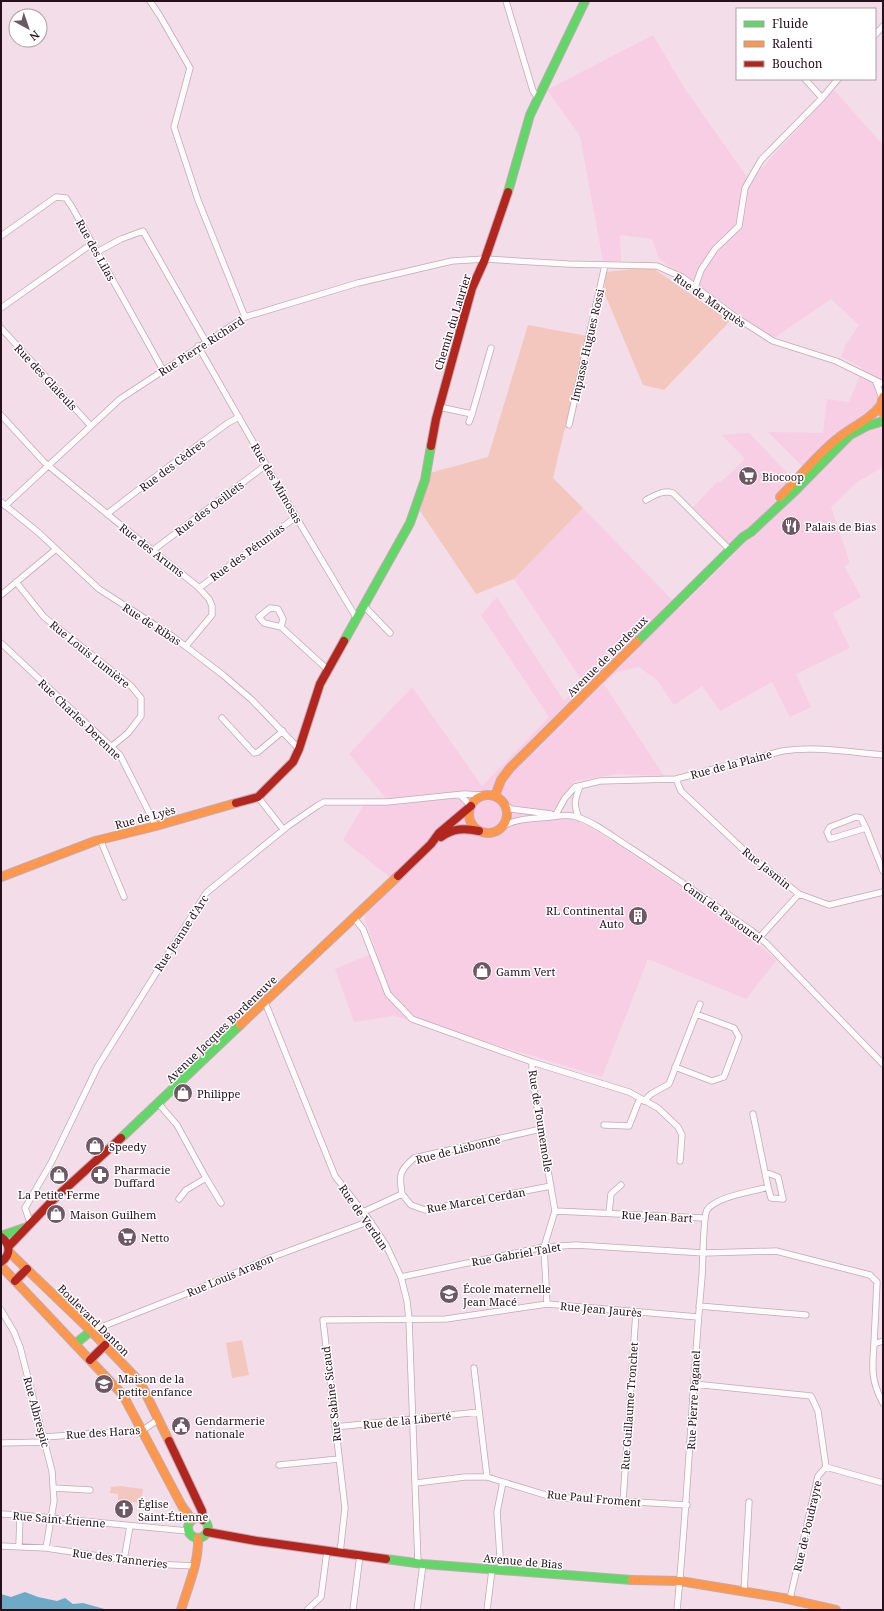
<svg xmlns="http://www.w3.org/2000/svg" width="884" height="1611" viewBox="0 0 884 1611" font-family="'Noto Serif',serif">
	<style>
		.built { fill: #f8cee4 }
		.green { fill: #f3c7bd }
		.water { fill: #6daac5 }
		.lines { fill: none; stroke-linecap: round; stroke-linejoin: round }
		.street-casing { stroke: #bfaab5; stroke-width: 7 }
		.fast-casing { stroke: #bfaab5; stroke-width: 10 }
		.slow-casing { stroke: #bfaab5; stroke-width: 10 }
		.jam-casing { stroke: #bfaab5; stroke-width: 10 }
		.street { stroke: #fdfafc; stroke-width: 5.5 }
		.fast { stroke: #63d668; stroke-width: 8 }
		.slow { stroke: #ff974d; stroke-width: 8 }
		.jam { stroke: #b3261e; stroke-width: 8 }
		.labels { text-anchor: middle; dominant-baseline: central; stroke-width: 3; stroke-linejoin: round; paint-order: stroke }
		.street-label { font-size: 11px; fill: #27101d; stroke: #fff }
		.poi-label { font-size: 11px; fill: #27101d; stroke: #fff; text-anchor: start }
	</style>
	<rect width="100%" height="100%" fill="#f3dde8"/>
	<!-- built -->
	<path class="built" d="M 653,35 L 685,89 L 750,181 L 834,90 L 883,145 L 883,467 L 857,482 L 831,507 L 850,563 L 844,566 L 861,597 L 833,613 L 850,648 L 796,674 L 811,707 L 790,717 L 772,682 L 720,711 L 702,686 L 674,705 L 657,680 L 639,667 L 617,672 L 604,684 L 664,776 L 618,774 L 575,781 L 552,812 L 591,827 L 686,890 L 733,924 L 777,960 L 746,999 L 648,959 L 602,1077 L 441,1028 L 394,1016 L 354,1022 L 335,969 L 376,952 L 364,916 L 397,883 L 343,840 L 363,806 L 391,804 L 349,754 L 412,687 L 482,786 L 549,717 L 481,615 L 497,597 L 564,701 L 583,682 L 514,579 L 583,508 L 680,608 L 736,552 L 693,507 L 718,481 L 720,483 L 745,459 L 722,435 L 749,433 L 792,478 L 803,467 L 768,432 L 823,433 L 827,399 L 849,402 L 863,368 L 841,357 L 845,346 L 859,325 L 831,299 L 774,338 L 659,259 L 652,239 L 620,235 L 621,261 L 603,261 L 580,136 L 547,90 Z"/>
	<!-- green -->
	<path class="green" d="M 651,267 L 730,321 L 664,390 L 643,385 L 604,292 L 606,272 Z
		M 528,325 L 587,336 L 553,478 L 583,508 L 514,579 L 476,594 L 420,511 L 430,473 L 488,457 Z
		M 242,1340 L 249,1375 L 232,1378 L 226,1343 Z
		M 120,1486 L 143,1489 L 141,1503 L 118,1500 L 118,1494 L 110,1493 L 111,1487 Z"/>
	<!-- water -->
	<path class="water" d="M 25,1592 L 38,1597 L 57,1601 L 65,1598 L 73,1604 L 83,1603 L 108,1610 L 1,1610 L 1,1594 L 11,1597 Z"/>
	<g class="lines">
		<!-- street casing -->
		<g class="street-casing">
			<path id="street" d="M 150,1 L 160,16 L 190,68 L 174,127 L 198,200 L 245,317
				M 506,1 L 533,91 L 538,98
				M 875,35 L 883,26
				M 805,79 L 822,98
				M 1,236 L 56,197 L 66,198 L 72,207 L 163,370
				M 97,252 L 121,239 L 143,231 L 206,342
				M 695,287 L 701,270 L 715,249 L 739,226 L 745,188 L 761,160 L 822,98 L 838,79
				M 1,308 L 93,243
				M 1,328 L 91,426
				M 198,346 L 296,517 L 357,619
				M 876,382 L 882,398
				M 439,407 L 472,414 L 491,348
				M 1,415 L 44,462 L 117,522 L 197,586 L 209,599 L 212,606 L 212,615 L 186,646
				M 469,422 L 472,414
				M 569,425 L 605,265
				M 646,500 C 655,495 663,490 673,493 L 730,550
				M 1,502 L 39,533 L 99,589 L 172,636 L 223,675 L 252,700 L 299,749
				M 5,506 L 120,399 L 245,317 L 358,283 L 452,261 L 485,259 L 568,264 L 657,266 L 682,277 L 737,318 L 773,341 L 836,361 L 883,384
				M 107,514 L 164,470 L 228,423 L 239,417
				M 152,551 L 266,465
				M 16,582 L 44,617 L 131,686 L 141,698 L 141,716 L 128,733 L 111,747
				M 199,588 L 296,517
				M 1,595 L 56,549
				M 364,606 L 390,633
				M 281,627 L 283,619 L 278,609 L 270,608 L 259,617 L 264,623 L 281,627 L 328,670
				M 1,643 L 120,755 L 156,826
				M 222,718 L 254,753 L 258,752 L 283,731
				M 676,779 L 681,791 L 747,853 L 799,894 L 829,905 L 883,892
				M 460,795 L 471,806
				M 258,797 L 283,829
				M 505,805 L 511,809 L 551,814 L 555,816
				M 555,816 L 565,798 L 575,787 L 600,781 L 676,779 L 782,751 C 816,746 849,752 883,755
				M 579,818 C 573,804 575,799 580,786
				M 503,826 C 518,818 533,819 550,817 C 559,816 567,814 577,817 C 596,823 613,837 629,847 C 671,874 711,903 752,931 L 766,943 L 883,1064
				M 866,828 L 830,839 L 827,832 L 830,827 L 856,817 L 861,818 L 866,828 L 883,871
				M 100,839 L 124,897
				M 354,918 L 363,929 L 388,994 L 412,1019 L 532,1062 L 532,1078 L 555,1211 L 544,1247 L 547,1304
				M 759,938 L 799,894
				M 265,1002 L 335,1176 L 370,1221 L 386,1245 L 401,1277 L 407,1301 L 409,1320 L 418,1563
				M 532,1062 L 629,1092 L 658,1108 L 678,1127 L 682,1135 L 680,1161
				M 675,1067 L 712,1081 L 724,1077 L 739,1037 L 734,1028 L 696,1014
				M 644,1101 L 651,1094 L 669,1084 L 700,1004
				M 158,1103 L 177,1125 L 206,1178 L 186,1190 L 179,1199
				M 604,1125 L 629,1126 L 640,1098
				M 765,1172 L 778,1177 L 783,1199 L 771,1198 L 768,1187
				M 206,1178 L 221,1203
				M 402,1194 C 399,1175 399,1171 414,1158 L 541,1129
				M 555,1211 L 704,1218
				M 363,1212 L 402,1194 L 411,1205 L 425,1210 L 551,1186
				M 609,1213 L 611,1194 L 621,1185
				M 30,1222 L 25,1208 L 51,1163 L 98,1066 L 206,893 L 288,826 L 317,806 L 324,802 L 387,802 L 464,794 L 483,795
				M 401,1277 L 544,1247 L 576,1245 L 704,1253 L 776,1251 L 870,1275 L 877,1282 L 874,1344
				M 699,1306 L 806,1315
				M 1,1310 L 14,1332 L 20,1347 L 52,1471 L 54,1501 L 46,1548
				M 91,1331 L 198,1289 L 270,1258 L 370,1221
				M 883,1341 L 874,1344 C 872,1368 871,1381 883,1403
				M 474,1368 L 487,1477 L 503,1482 L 497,1512 L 501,1571
				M 694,1384 L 811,1396 L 818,1411 L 826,1467
				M 335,1427 L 479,1412
				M 44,1437 L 143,1430 L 159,1419
				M 1,1443 L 45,1442
				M 279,1465 L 339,1459
				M 503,1482 L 552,1497 L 687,1505
				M 416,1483 L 465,1477 L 487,1477
				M 53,1488 L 90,1490
				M 623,1501 L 636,1312
				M 1,1514 L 20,1515 L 188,1531
				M 1,1546 L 46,1548 L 152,1564 L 195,1566
				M 19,1546 L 20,1515
				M 340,1553 L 345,1508 L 323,1320 L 446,1319 L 547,1304 L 698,1317
				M 124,1560 L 130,1526
				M 744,1592 L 749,1502
				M 790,1599 L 818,1476 L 826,1467 L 883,1483
				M 307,1610 L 321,1597 L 327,1551
				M 353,1610 L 360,1555
				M 417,1610 L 423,1564
				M 487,1610 L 492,1570
				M 677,1610 C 688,1499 692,1387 702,1276 C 703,1264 703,1216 707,1210 C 717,1196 752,1192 768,1187 L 753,1114"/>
		</g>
		<!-- fast casing -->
		<g class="fast-casing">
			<path id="fast" d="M 508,192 L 530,115 L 585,1
				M 344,641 L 410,523 L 425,480 L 431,446
				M 637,642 L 743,537 L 751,532 L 796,490 L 850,435 L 867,426 L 883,421
				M 121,1138 L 240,1025
				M 1,1236 L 24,1228
				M 75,1344 L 91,1331
				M188 1528a10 10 0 1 1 20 0a10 10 0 1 1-20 0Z
				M 386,1559 L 423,1564 L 632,1580"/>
		</g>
		<!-- slow casing -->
		<g class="slow-casing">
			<path id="slow" d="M 883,397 L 881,405 L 883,413
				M 780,497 C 799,478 816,456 837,439 C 851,427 869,421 881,405
				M469 814a19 19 0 1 1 38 0a19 19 0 1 1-38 0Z
				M 495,796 L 501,780 L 510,768 L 637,642
				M 1,877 L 95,841 L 156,826 L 236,803
				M 240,1025 L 398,876
				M 9,1252 L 91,1331 L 140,1382 L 169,1441
				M 1,1266 L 123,1395 L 182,1506 L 192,1520
				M 632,1580 L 680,1581 L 783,1598 L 836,1610
				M 181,1610 C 188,1586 199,1563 198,1538"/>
		</g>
		<!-- jam casing -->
		<g class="jam-casing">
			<path id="jam" d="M 431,446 L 436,419 L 472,288 L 485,259 L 508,192
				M 236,803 L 258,797 L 293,762 L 299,749 L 320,684 L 344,641
				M 441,837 C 453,828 465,828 479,831
				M 398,876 L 431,844 L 439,833 L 471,806
				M 1,1237 C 11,1244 11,1255 1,1262
				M 9,1246 L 54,1199 L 121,1138
				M 15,1281 L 27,1269
				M 90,1360 L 105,1345
				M 169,1441 L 202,1511 L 203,1520
				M 207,1532 L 257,1541 L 386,1559"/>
		</g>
		<!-- street -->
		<use href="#street" class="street"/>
		<!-- fast -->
		<use href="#fast" class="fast"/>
		<!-- slow -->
		<use href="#slow" class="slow"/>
		<!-- jam -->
		<use href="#jam" class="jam"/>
	</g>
	<!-- icons -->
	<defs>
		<g id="supermarket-disc" transform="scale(1)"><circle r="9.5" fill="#6e5864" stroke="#fff"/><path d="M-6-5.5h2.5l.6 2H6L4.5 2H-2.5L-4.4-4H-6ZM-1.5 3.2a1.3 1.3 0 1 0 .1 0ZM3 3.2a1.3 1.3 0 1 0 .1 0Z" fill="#fff"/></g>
		<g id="restaurant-disc" transform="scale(1)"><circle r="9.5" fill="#6e5864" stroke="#fff"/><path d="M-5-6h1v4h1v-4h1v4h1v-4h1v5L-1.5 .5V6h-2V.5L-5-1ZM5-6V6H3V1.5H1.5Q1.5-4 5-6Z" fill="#fff"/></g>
		<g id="building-disc" transform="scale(1)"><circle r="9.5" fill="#6e5864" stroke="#fff"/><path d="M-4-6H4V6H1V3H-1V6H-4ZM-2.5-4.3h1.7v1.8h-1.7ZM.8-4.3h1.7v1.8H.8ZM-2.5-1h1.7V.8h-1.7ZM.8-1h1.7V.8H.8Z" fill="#fff"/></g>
		<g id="shop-disc" transform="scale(1)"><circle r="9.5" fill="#6e5864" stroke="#fff"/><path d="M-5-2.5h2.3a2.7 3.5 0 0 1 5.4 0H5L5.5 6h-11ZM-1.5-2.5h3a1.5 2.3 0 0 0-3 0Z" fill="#fff"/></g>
		<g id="pharmacy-disc" transform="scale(1)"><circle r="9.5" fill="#6e5864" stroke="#fff"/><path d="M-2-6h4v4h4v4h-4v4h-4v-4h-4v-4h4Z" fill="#fff"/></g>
		<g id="school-disc" transform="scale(1)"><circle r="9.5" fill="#6e5864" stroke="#fff"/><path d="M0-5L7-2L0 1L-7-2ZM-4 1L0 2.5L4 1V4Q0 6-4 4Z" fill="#fff"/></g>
		<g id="civic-disc" transform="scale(1)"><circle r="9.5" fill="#6e5864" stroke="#fff"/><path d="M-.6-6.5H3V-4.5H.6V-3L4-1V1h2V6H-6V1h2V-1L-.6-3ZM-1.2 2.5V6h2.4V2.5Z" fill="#fff"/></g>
		<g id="church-disc" transform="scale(1)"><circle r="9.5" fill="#6e5864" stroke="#fff"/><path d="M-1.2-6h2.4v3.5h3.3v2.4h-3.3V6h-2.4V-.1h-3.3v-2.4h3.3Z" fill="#fff"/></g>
	</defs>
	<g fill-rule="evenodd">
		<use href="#supermarket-disc" x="748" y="476"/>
		<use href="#restaurant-disc" x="791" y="526"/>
		<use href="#building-disc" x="638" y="916"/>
		<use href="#shop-disc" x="482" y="971"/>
		<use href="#shop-disc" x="183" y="1093"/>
		<use href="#shop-disc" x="95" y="1146"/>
		<use href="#shop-disc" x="59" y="1175"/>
		<use href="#pharmacy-disc" x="100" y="1175"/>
		<use href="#shop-disc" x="56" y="1214"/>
		<use href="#supermarket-disc" x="127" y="1237"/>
		<use href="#school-disc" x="449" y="1294"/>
		<use href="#school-disc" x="104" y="1384"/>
		<use href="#civic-disc" x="181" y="1426"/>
		<use href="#church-disc" x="124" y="1509"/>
	</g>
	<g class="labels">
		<!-- street labels -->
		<g class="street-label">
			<text transform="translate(96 250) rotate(61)">Rue des Lilas</text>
			<text transform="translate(710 300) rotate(35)">Rue de Marquès</text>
			<text transform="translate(452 322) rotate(-73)">Chemin du Laurier</text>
			<text transform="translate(587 345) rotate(-77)">Impasse Hugues Rossi</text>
			<text transform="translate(201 346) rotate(-33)">Rue Pierre Richard</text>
			<text transform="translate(46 377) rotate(47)">Rue des Glaïeuls</text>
			<text transform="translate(172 465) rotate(-37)">Rue des Cèdres</text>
			<text transform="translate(277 483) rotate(60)">Rue des Mimosas</text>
			<text transform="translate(209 508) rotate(-37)">Rue des Oeillets</text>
			<text transform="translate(152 550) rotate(38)">Rue des Arums</text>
			<text transform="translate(247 552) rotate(-36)">Rue des Pétunias</text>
			<text transform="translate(152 624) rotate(33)">Rue de Ribas</text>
			<text transform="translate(90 654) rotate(39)">Rue Louis Lumière</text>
			<text transform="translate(607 656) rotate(-45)">Avenue de Bordeaux</text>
			<text transform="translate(80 719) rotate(44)">Rue Charles Derenne</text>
			<text transform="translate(731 764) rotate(-15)">Rue de la Plaine</text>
			<text transform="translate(145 817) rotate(-15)">Rue de Lyès</text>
			<text transform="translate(767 868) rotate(39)">Rue Jasmin</text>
			<text transform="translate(723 912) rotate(36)">Cami de Pastourel</text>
			<text transform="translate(181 933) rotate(-57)">Rue Jeanne d'Arc</text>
			<text transform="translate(221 1029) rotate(-44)">Avenue Jacques Bordeneuve</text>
			<text transform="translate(541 1121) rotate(81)">Rue de Toumemolle</text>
			<text transform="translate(458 1149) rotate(-14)">Rue de Lisbonne</text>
			<text transform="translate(476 1200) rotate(-10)">Rue Marcel Cerdan</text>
			<text transform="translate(657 1216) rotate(3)">Rue Jean Bart</text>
			<text transform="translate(364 1217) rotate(55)">Rue de Verdun</text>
			<text transform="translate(516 1254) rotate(-10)">Rue Gabriel Talet</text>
			<text transform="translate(230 1275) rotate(-23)">Rue Louis Aragon</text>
			<text transform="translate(601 1309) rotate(5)">Rue Jean Jaurès</text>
			<text transform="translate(94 1320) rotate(45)">Boulevard Danton</text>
			<text transform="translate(331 1394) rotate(-97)">Rue Sabine Sicaud</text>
			<text transform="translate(693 1400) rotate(-87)">Rue Pierre Paganel</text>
			<text transform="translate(629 1406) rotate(-86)">Rue Guillaume Tronchet</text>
			<text transform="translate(37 1412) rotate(75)">Rue Albrespic</text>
			<text transform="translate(407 1420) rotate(-6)">Rue de la Liberté</text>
			<text transform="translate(103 1432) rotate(-4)">Rue des Haras</text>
			<text transform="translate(594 1498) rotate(5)">Rue Paul Froment</text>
			<text transform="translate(59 1519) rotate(5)">Rue Saint-Étienne</text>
			<text transform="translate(807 1526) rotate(-77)">Rue de Poudrayre</text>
			<text transform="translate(120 1558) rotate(7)">Rue des Tanneries</text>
			<text transform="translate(523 1561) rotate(5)">Avenue de Bias</text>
		</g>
		<!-- poi labels -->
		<g class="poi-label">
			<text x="762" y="476">Biocoop</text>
			<text x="805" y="526">Palais de Bias</text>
			<text x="624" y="910" text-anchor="end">RL Continental<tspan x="624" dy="13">Auto</tspan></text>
			<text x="496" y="971">Gamm Vert</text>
			<text x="197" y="1093">Philippe</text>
			<text x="109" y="1146">Speedy</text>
			<text x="114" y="1169">Pharmacie<tspan x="114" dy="13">Duffard</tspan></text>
			<text x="59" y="1194" text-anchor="middle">La Petite Ferme</text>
			<text x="70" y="1214">Maison Guilhem</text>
			<text x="141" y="1237">Netto</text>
			<text x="463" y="1288">École maternelle<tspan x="463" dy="13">Jean Macé</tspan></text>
			<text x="118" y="1378">Maison de la<tspan x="118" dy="13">petite enfance</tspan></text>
			<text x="195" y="1420">Gendarmerie<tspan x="195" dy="13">nationale</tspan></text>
			<text x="138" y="1503">Église<tspan x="138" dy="13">Saint-Étienne</tspan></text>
		</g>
	</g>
	<!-- border -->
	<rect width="884" height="1611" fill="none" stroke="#27101d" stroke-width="4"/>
	<!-- legend -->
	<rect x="736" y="8" width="140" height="72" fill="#ffffff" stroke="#a99fa5"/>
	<rect x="744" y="21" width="20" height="6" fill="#63d668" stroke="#a99fa5"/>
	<text x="772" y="28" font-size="12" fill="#27101d">Fluide</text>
	<rect x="744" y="41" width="20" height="6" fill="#ff974d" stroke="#a99fa5"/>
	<text x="772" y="48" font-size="12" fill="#27101d">Ralenti</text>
	<rect x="744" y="61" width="20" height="6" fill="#b3261e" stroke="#a99fa5"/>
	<text x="772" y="68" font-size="12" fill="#27101d">Bouchon</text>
	<!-- north arrow -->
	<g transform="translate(28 28) rotate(140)"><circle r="19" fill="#ffffff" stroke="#a99fa5"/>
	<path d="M0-3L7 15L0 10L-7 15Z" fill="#6e5864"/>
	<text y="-6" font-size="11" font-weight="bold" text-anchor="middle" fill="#27101d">N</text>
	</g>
</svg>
